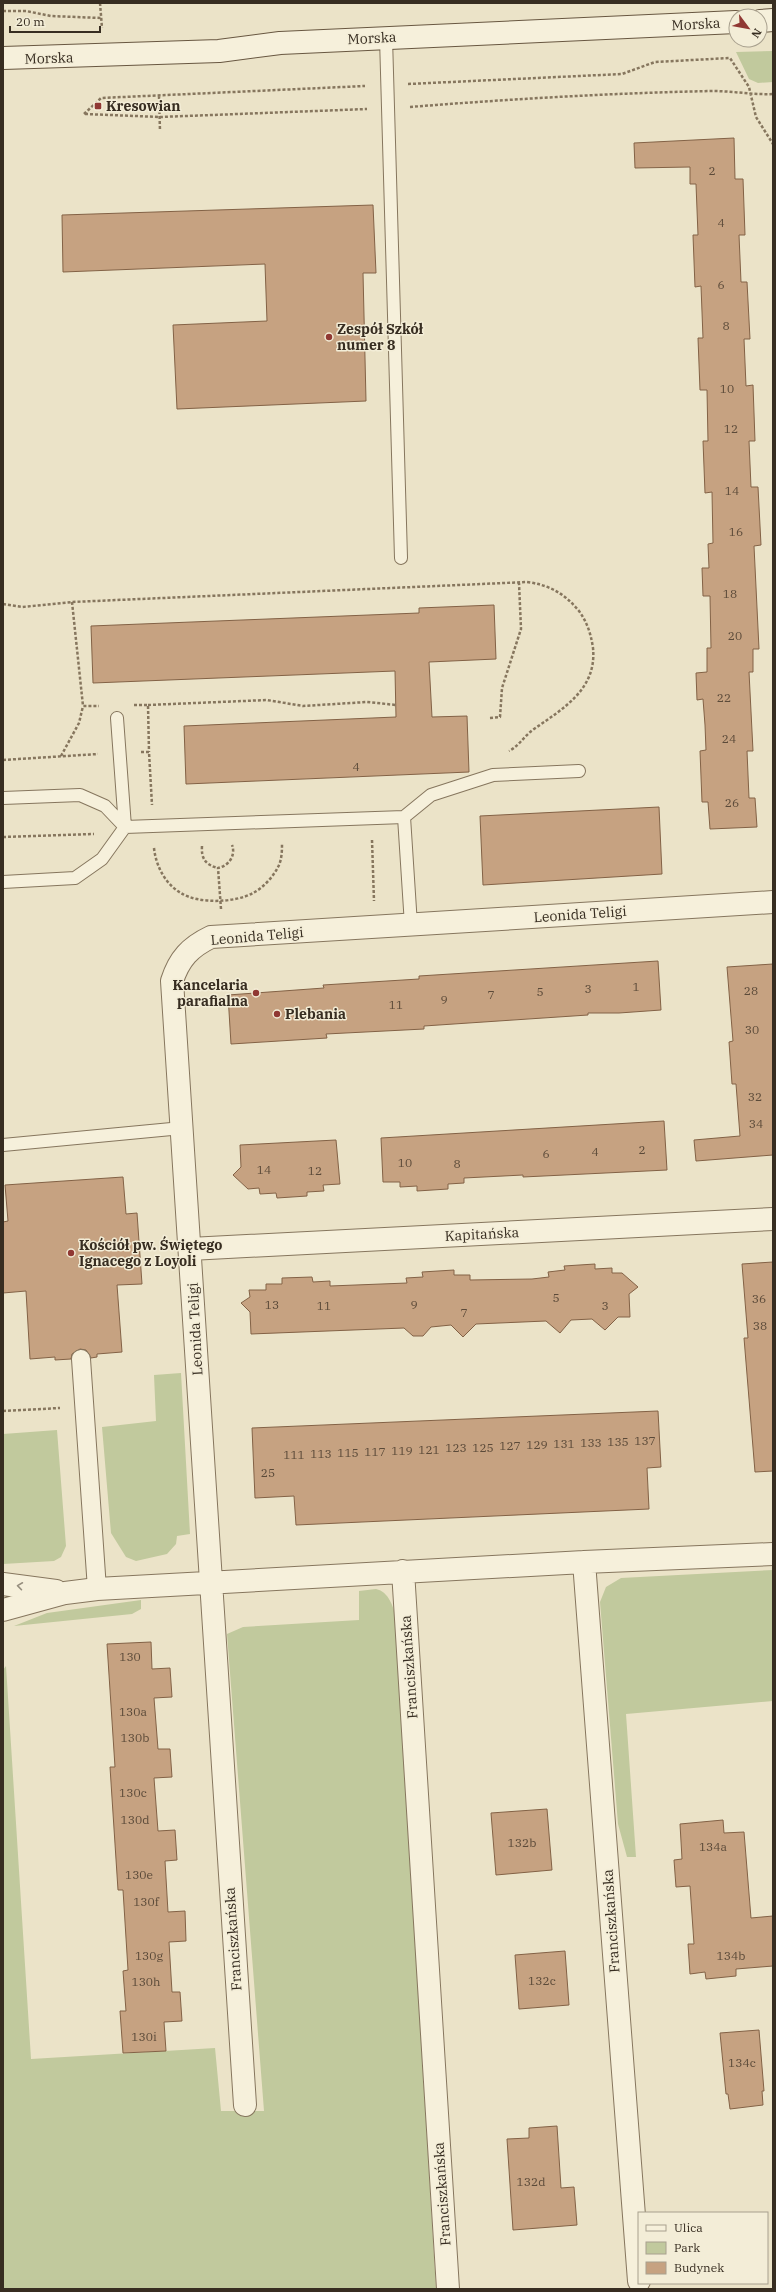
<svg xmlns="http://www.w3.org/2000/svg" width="776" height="2292" viewBox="0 0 776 2292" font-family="'IBM Plex Serif',serif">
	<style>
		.green { fill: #c1c99d }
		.building { fill: #c6a281; stroke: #836246 }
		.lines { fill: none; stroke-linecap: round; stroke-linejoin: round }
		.service-casing { stroke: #86765e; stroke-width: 14 }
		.pedestrian-casing { stroke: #86765e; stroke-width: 20 }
		.minor-casing { stroke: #86765e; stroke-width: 24 }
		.secondary-casing { stroke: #685741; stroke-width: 24 }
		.path { stroke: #86765e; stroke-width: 2.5; stroke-dasharray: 3 2; stroke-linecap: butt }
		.service { stroke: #f6f0db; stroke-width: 12 }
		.pedestrian { stroke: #f6f0db; stroke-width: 18 }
		.minor { stroke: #f6f0db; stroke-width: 22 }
		.secondary { stroke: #f6f0db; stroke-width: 22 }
		.oneway { stroke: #968e7e }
		.poi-dot { fill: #903833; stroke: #f3edd7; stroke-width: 1.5 }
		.labels { text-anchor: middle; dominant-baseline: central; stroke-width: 3; stroke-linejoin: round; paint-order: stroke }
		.number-label { font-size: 12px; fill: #5b4a39 }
		.street-label { font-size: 14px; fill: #372d21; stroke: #f3edd7 }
		.poi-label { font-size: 14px; font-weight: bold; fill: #372d21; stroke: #f3edd7; text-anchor: start }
	</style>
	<rect width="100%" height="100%" fill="#ebe3c8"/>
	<!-- green -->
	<path class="green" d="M 773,51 L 773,82 L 758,83 L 749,79 L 736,52 Z
		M 181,1373 L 190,1534 L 177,1536 L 176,1544 L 167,1554 L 136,1561 L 126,1557 L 111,1533 L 102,1427 L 156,1421 L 154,1375 Z
		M 57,1430 L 66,1546 L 61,1557 L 54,1561 L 3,1564 L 3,1434 Z
		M 773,1570 L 773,1701 L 626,1714 L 636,1857 L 627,1857 L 618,1824 L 600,1602 L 606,1587 L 621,1578 Z
		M 376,1589 C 389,1592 393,1606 396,1618 L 436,2289 L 3,2289 L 3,1670 L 6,1666 L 31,2059 L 215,2048 L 221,2111 L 264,2111 L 227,1634 L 243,1627 L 359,1620 L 359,1591 Z
		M 141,1600 L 141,1609 L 132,1614 L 14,1626 L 47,1613 Z"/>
	<!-- building -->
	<path class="building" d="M 734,138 L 735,179 L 743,179 L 745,235 L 739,235 L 741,282 L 747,282 L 750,339 L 744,339 L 746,386 L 753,385 L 755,441 L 749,441 L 751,487 L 758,487 L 761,545 L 754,546 L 759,649 L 753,649 L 753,672 L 749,672 L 753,751 L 747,751 L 749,798 L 755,798 L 757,827 L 710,829 L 708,802 L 702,802 L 700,751 L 706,750 L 705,725 L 703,699 L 697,700 L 696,673 L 707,672 L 707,648 L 711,648 L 710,596 L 703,596 L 702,568 L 709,568 L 708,544 L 713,543 L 712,492 L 705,493 L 703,441 L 708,441 L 707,390 L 700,390 L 698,338 L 703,338 L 701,286 L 695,287 L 693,235 L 698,235 L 696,184 L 690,184 L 690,167 L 635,168 L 634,143 Z
		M 373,205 L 376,273 L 363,273 L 366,401 L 177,409 L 173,325 L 267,321 L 265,264 L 63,272 L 62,215 Z
		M 494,605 L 496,659 L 429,662 L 432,717 L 467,716 L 469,772 L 186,784 L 184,726 L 396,717 L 395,671 L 93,683 L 91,626 L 419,613 L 419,608 Z
		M 659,807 L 662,874 L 483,885 L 480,816 Z
		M 658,961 L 661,1010 L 619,1013 L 588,1013 L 588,1015 L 424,1026 L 424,1029 L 326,1034 L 327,1038 L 231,1044 L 228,995 L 324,988 L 323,985 L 419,979 L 419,976 Z
		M 773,964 L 773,1155 L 696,1161 L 694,1140 L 740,1136 L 736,1084 L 732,1084 L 729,1042 L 733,1041 L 727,967 Z
		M 664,1121 L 667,1170 L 523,1177 L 523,1175 L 464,1178 L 464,1183 L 448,1184 L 448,1189 L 417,1191 L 417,1186 L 400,1187 L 400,1182 L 383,1182 L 381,1138 Z
		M 336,1140 L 340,1184 L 323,1185 L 324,1191 L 307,1192 L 307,1196 L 277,1198 L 276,1193 L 260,1194 L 259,1188 L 248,1189 L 233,1175 L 241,1167 L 240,1145 Z
		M 123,1177 L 126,1214 L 137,1213 L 142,1284 L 117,1285 L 122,1352 L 97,1354 L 97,1357 L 91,1358 L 86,1350 L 80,1349 L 72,1354 L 71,1359 L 55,1360 L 55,1357 L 30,1359 L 26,1291 L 3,1293 L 3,1222 L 8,1221 L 5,1185 Z
		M 773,1262 L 773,1471 L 755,1472 L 744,1338 L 748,1338 L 742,1264 Z
		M 595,1264 L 595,1269 L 612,1268 L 612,1273 L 622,1273 L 638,1287 L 629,1294 L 630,1317 L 618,1317 L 605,1330 L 592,1319 L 571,1320 L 560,1333 L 546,1321 L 476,1324 L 463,1337 L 451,1325 L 431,1327 L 423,1336 L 413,1336 L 404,1328 L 251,1334 L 250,1312 L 241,1303 L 250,1297 L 249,1290 L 266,1290 L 266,1284 L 282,1284 L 282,1278 L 312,1277 L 313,1282 L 330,1281 L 330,1286 L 407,1283 L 406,1278 L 423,1277 L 422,1272 L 454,1270 L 454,1275 L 470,1275 L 470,1280 L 532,1279 L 549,1277 L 548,1272 L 565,1270 L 564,1266 Z
		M 658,1411 L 661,1467 L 647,1468 L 649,1509 L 296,1525 L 294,1496 L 255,1498 L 252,1428 Z
		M 151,1642 L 152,1669 L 170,1668 L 172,1697 L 154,1698 L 158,1749 L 170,1749 L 172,1777 L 154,1778 L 158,1831 L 175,1830 L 177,1860 L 165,1861 L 168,1912 L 185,1911 L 186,1941 L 169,1942 L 172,1992 L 180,1992 L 182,2021 L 164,2022 L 166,2051 L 123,2053 L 120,2011 L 126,2011 L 123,1971 L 128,1970 L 123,1890 L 118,1890 L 110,1767 L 115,1767 L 107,1644 Z
		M 547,1809 L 552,1870 L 496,1875 L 491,1813 Z
		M 723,1820 L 724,1833 L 744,1832 L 751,1918 L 773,1916 L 773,1966 L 736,1969 L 736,1976 L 706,1979 L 705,1972 L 690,1974 L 688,1944 L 694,1944 L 690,1886 L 676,1887 L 674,1860 L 682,1859 L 680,1824 Z
		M 565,1951 L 569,2005 L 519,2009 L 515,1955 Z
		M 759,2030 L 764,2091 L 762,2091 L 763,2105 L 730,2109 L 728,2094 L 726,2094 L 720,2033 Z
		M 557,2126 L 561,2188 L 574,2187 L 577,2225 L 513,2230 L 507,2139 L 529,2138 L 529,2128 Z"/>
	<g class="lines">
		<!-- service casing -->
		<g class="service-casing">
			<path id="service" d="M 386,38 L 401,558
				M 3,798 L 80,795 L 105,806 L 125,827 L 404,817 L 411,925
				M 404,817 L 431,795 L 493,775 L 579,771
				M 3,882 L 75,878 L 102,859 L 125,827 L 117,718
				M 3,1145 L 182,1128"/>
		</g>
		<!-- pedestrian casing -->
		<g class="pedestrian-casing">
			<path id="pedestrian" d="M 81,1359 L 97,1589"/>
		</g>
		<!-- minor casing -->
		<g class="minor-casing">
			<path id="minor" d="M 190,1249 L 773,1219
				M 584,1562 L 639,2281
				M 403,1571 L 448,2289
				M 3,1584 L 56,1591
				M 3,1610 L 65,1593 L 97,1589 L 584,1562 L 773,1554
				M 245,2105 L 172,981 C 179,959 190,947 211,937 L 773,902"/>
		</g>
		<!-- secondary casing -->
		<g class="secondary-casing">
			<path id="secondary" d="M 760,21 L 773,20
				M 3,58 L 219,51 L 280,43 L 736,22"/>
		</g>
		<!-- path -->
		<path class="path" d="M 100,3 L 102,28
			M 3,11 L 26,11 L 51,16 L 101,18
			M 408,84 L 622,74 L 655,62 L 730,58 L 749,87 L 756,117 L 773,144
			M 159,96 L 160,131
			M 410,107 C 511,99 612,93 713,91 C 733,91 753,95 773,94
			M 84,114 L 101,98 L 365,86
			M 85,114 L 160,117 L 367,109
			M 72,602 L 83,706 L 99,706
			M 3,604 L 22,607 L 72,602 L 527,582 C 550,585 565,594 579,611 C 587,622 591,634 593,648 C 597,689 564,708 534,729 C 524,736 519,746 509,751
			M 134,705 L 148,705 L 149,752
			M 148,705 L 267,700 L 303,706 L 367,702 L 396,705
			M 490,718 L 500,717 L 502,688 L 521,629 L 519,583
			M 141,752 L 149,752 L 152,805
			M 61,756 L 79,723 L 83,706
			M 3,760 L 98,754
			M 3,837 L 94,834
			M 372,840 L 374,901
			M 202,846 C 201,859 206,865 218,868
			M 154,848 C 156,866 165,884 181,893 C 198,904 235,903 253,893 C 263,888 273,877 278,867 C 282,860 282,850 282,843
			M 221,909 L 218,868 C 229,866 236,855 232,845
			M 3,1411 L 60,1408"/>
		<!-- service -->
		<use href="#service" class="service"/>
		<!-- pedestrian -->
		<use href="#pedestrian" class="pedestrian"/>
		<!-- minor -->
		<use href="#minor" class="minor"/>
		<!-- secondary -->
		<use href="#secondary" class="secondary"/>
	</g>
	<!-- one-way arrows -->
	<defs><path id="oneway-chevron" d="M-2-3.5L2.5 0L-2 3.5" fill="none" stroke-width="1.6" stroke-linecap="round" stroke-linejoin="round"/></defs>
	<use class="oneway" href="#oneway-chevron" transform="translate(20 1586) rotate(-172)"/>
	<!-- markers -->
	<g class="poi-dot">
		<rect x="94" y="102" width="8" height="8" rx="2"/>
		<circle cx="329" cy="337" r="4"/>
		<circle cx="256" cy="993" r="4"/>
		<circle cx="277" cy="1014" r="4"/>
		<circle cx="71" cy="1253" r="4"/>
	</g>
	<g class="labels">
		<!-- number labels -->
		<g class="number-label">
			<text x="712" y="170">2</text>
			<text x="721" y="222">4</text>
			<text x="721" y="284">6</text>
			<text x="726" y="325">8</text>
			<text x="727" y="388">10</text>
			<text x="731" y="428">12</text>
			<text x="732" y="490">14</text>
			<text x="736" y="531">16</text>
			<text x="730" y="593">18</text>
			<text x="735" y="635">20</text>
			<text x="724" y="697">22</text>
			<text x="729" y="738">24</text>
			<text x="356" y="766">4</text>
			<text x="732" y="802">26</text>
			<text x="636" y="986">1</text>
			<text x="588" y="988">3</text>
			<text x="751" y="990">28</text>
			<text x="540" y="991">5</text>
			<text x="491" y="994">7</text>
			<text x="444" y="999">9</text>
			<text x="396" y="1004">11</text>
			<text x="752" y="1029">30</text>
			<text x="755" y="1096">32</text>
			<text x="756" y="1123">34</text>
			<text x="642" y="1149">2</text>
			<text x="595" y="1151">4</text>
			<text x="546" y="1153">6</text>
			<text x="405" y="1162">10</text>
			<text x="457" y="1163">8</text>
			<text x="264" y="1169">14</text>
			<text x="315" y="1170">12</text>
			<text x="556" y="1297">5</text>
			<text x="759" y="1298">36</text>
			<text x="272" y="1304">13</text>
			<text x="414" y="1304">9</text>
			<text x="324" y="1305">11</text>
			<text x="605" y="1305">3</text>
			<text x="464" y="1312">7</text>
			<text x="760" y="1325">38</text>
			<text x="645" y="1440">137</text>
			<text x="618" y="1441">135</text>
			<text x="591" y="1442">133</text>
			<text x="564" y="1443">131</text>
			<text x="537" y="1444">129</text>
			<text x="510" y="1445">127</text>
			<text x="456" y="1447">123</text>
			<text x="483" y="1447">125</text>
			<text x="429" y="1449">121</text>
			<text x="402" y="1450">119</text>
			<text x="375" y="1451">117</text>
			<text x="348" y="1452">115</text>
			<text x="321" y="1453">113</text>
			<text x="294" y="1454">111</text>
			<text x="268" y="1472">25</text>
			<text x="130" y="1656">130</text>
			<text x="133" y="1711">130a</text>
			<text x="135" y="1737">130b</text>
			<text x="133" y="1792">130c</text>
			<text x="135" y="1819">130d</text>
			<text x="522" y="1842">132b</text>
			<text x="713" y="1846">134a</text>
			<text x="139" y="1874">130e</text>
			<text x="146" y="1901">130f</text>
			<text x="149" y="1955">130g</text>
			<text x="731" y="1955">134b</text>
			<text x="542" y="1980">132c</text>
			<text x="146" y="1981">130h</text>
			<text x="144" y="2036">130i</text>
			<text x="742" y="2062">134c</text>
			<text x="531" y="2181">132d</text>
		</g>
		<!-- street labels -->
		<g class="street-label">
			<text transform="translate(696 24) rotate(-3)">Morska</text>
			<text transform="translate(372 38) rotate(-3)">Morska</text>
			<text transform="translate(49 58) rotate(-2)">Morska</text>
			<text transform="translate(580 914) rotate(-4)">Leonida Teligi</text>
			<text transform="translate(257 936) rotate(-5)">Leonida Teligi</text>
			<text transform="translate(482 1234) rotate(-3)">Kapitańska</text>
			<text transform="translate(195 1329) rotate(-93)">Leonida Teligi</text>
			<text transform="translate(409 1667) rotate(-94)">Franciszkańska</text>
			<text transform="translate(611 1921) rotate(-94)">Franciszkańska</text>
			<text transform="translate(233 1939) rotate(-94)">Franciszkańska</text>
			<text transform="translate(442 2194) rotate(-94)">Franciszkańska</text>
		</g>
		<!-- poi labels -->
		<g class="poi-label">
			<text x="106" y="106">Kresowian</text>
			<text x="337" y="329">Zespół Szkół<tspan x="337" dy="16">numer 8</tspan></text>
			<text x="248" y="985" text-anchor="end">Kancelaria<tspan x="248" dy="16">parafialna</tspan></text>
			<text x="285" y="1014">Plebania</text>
			<text x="79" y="1245">Kościół pw. Świętego<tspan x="79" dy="16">Ignacego z Loyoli</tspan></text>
		</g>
	</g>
	<!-- border -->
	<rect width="776" height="2292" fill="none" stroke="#372d21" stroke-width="8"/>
	<!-- legend -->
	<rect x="638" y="2212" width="130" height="72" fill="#f3edd7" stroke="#a8a08e"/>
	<rect x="646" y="2225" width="20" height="6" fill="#f6f0db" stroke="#a8a08e"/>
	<text x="674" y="2232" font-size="12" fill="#372d21">Ulica</text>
	<rect x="646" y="2242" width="20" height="12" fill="#c1c99d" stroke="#a8a08e"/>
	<text x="674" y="2252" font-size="12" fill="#372d21">Park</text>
	<rect x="646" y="2262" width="20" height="12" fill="#c6a281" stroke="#a8a08e"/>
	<text x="674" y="2272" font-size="12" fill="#372d21">Budynek</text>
	<!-- north arrow -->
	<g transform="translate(748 28) rotate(122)"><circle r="19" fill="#f3edd7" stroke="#a8a08e"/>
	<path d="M0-3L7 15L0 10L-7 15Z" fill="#903833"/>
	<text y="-6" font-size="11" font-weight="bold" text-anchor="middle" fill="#372d21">N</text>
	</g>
	<!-- scale -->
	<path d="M10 26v6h90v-6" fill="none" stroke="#372d21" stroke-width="2"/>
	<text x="16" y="26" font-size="12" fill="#372d21" stroke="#f3edd7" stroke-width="3" paint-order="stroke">20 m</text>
</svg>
